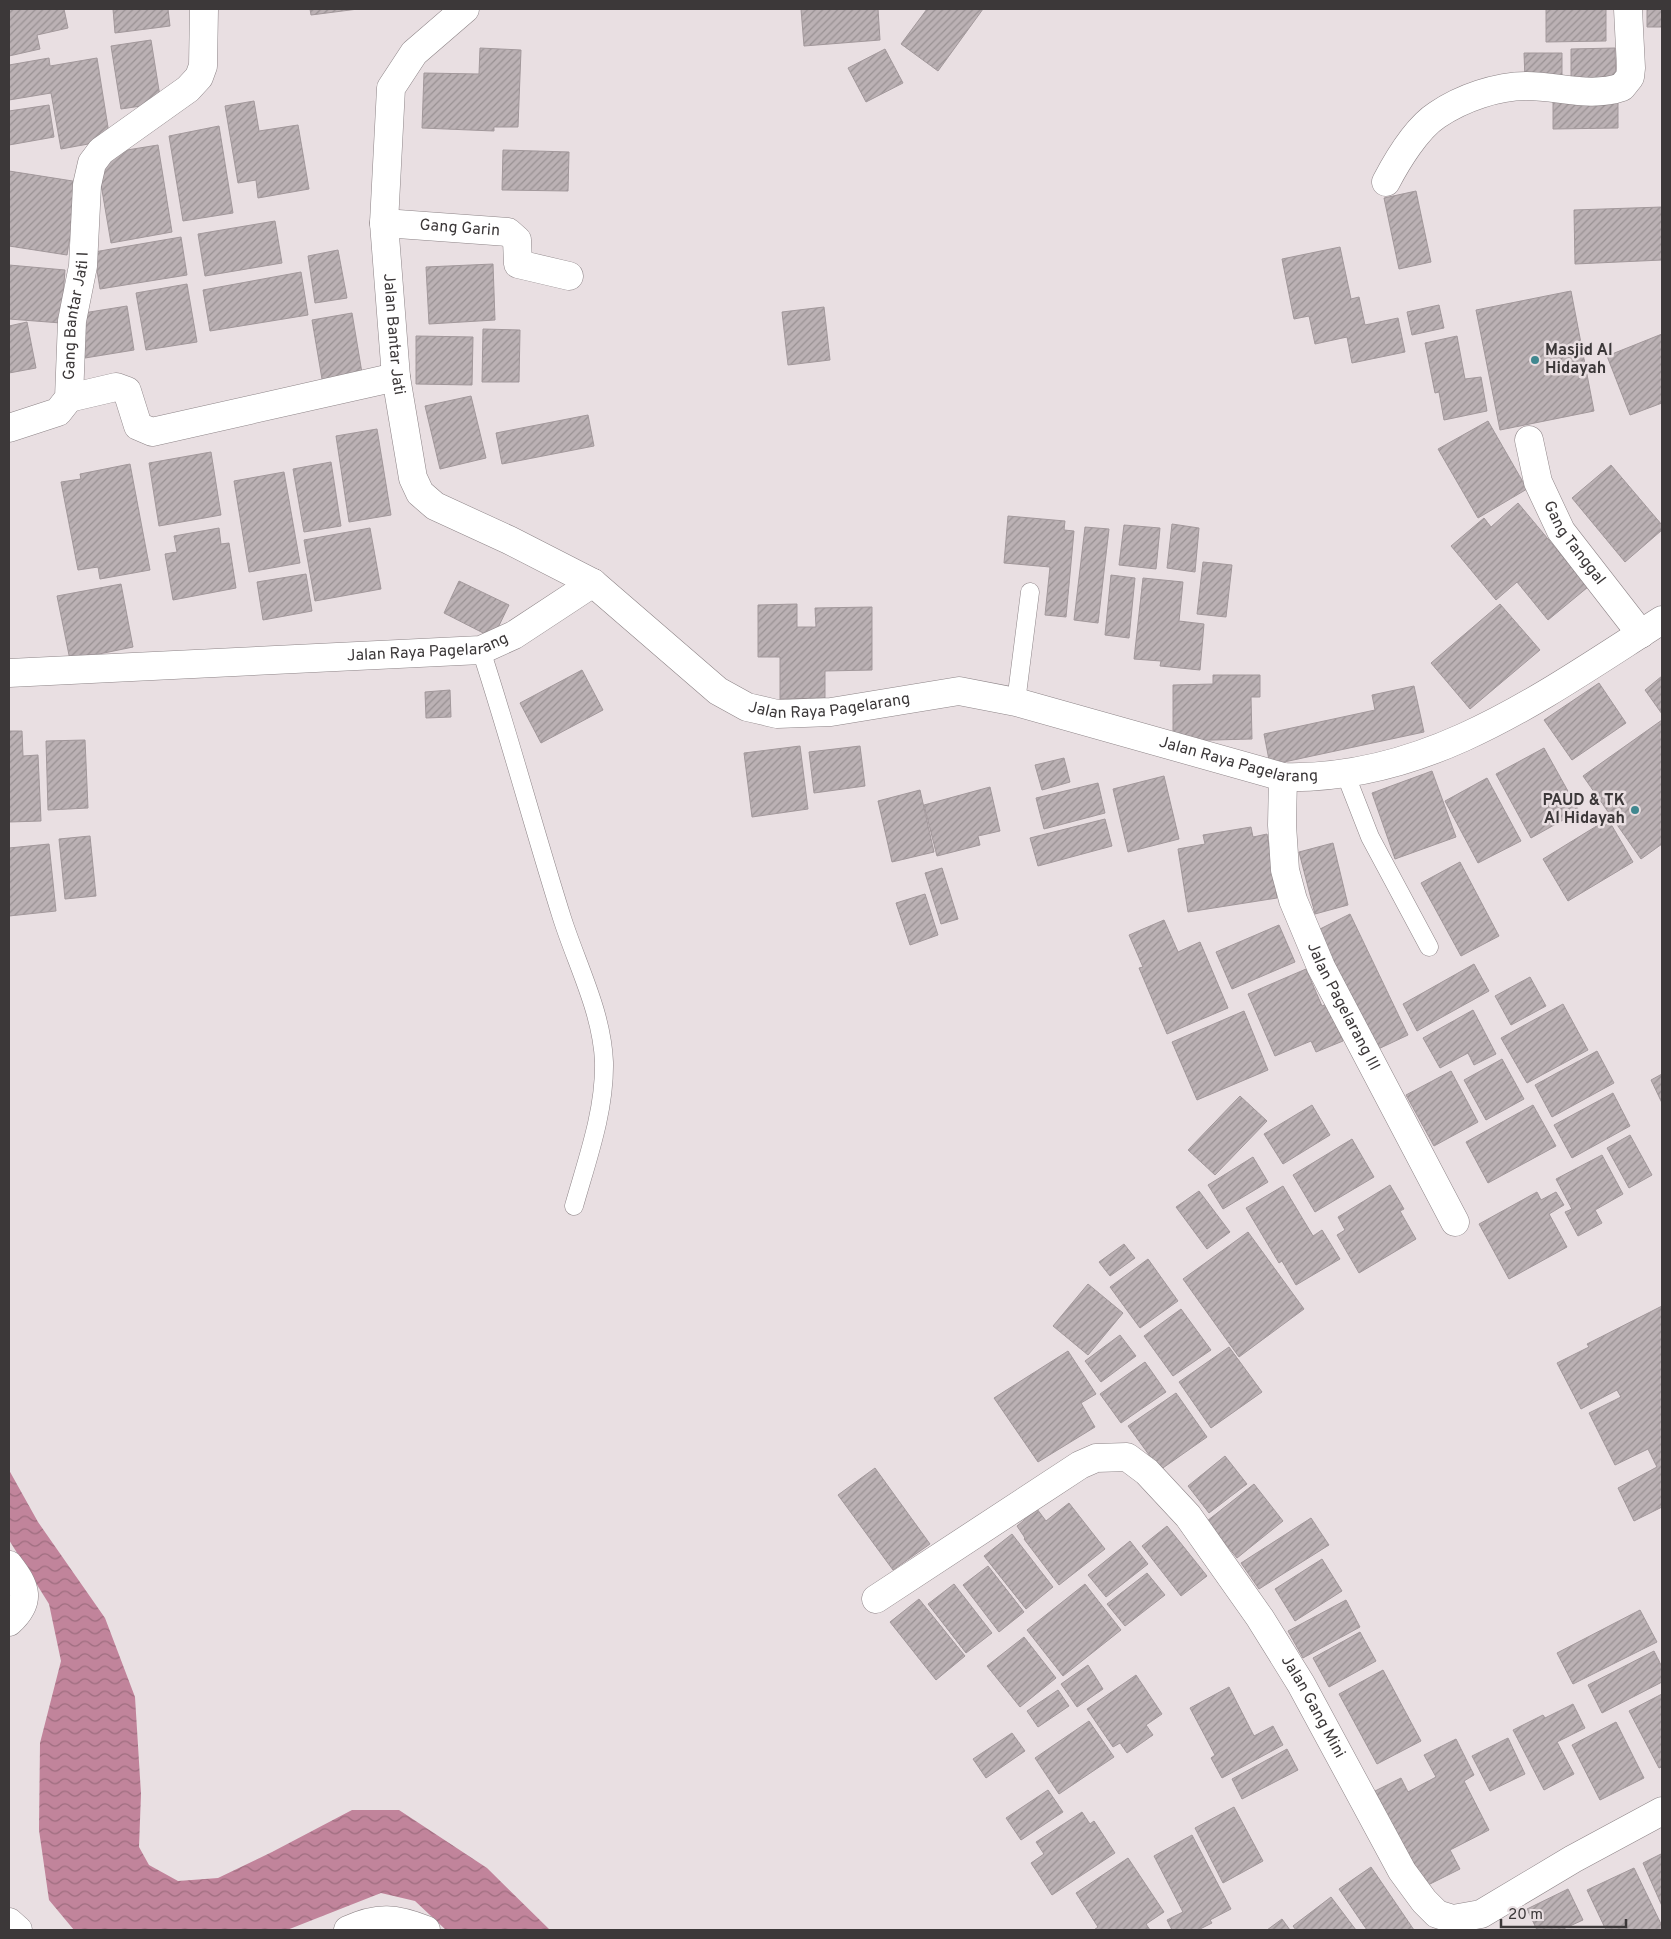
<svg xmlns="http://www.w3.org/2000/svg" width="1671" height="1939" viewBox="0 0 1671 1939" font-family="Overpass,sans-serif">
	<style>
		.water { fill: url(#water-waves) }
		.building { fill: url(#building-hatch); stroke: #a2989b }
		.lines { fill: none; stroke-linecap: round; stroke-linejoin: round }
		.lane-casing { stroke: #8d8487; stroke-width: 19 }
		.street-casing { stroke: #8d8487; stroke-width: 29 }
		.secondary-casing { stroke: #8d8487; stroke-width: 29 }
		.lane { stroke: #fff; stroke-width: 18 }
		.street { stroke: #fff; stroke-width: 28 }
		.secondary { stroke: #fff; stroke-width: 28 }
		.poi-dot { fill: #40878f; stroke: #e9dfe2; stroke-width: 2 }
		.labels { text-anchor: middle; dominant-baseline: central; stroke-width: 5; stroke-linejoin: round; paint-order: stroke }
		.street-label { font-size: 16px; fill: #3c3839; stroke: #e9dfe2 }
		.poi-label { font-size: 16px; font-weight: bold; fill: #3c3839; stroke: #e9dfe2; text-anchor: start }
	</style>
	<defs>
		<pattern id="water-waves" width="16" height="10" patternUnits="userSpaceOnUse" patternTransform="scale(1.25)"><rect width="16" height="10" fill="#c1849b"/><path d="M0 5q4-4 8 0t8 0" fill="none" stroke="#9e6d7f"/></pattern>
		<pattern id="building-hatch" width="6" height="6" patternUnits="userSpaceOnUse" patternTransform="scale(1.25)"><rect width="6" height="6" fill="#bbb1b4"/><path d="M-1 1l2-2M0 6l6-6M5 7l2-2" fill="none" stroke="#999193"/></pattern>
	</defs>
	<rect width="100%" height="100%" fill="#e9dfe2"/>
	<!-- water -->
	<path class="water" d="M 9,1470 L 38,1522 L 105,1618 L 135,1697 L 141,1794 L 139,1847 L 149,1865 L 178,1881 L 218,1878 L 272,1852 L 352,1810 L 399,1810 L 487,1868 L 550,1930 L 446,1930 L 415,1901 L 381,1893 L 287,1930 L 74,1930 L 49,1900 L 39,1830 L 40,1743 L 61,1661 L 49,1604 L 9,1540 Z"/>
	<!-- building -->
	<path class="building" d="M 9,9 L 64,9 L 68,28 L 37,35 L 40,49 L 9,56 Z
		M 113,9 L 168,9 L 170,26 L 115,33 Z
		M 310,9 L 358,9 L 311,15 Z
		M 801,9 L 878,9 L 880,40 L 804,46 Z
		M 927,9 L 983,9 L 938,71 L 901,44 Z
		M 1546,9 L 1606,9 L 1606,41 L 1546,42 Z
		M 1647,9 L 1662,9 L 1662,27 L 1647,27 Z
		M 151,40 L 161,103 L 121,109 L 111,46 Z
		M 480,48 L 521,50 L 518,127 L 494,127 L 494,131 L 422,128 L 424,73 L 479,74 Z
		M 1615,48 L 1616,83 L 1571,84 L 1571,49 Z
		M 885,49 L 903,83 L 866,102 L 848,68 Z
		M 1524,53 L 1562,53 L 1562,79 L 1525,79 Z
		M 49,58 L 50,66 L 97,58 L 110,140 L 61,149 L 51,93 L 9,100 L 9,65 Z
		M 254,101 L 259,131 L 298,125 L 309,189 L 258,198 L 256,180 L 238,183 L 225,106 Z
		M 1553,101 L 1618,101 L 1618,128 L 1553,129 Z
		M 49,105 L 54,137 L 9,145 L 9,111 Z
		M 219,126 L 233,213 L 183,221 L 169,136 Z
		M 158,145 L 172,232 L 111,243 L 96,155 Z
		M 503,150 L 569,152 L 568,191 L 502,190 Z
		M 9,171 L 79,182 L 67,255 L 9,246 Z
		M 1416,191 L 1431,262 L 1399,269 L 1384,198 Z
		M 1662,207 L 1662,260 L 1575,264 L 1574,210 Z
		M 275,221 L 282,263 L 205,276 L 198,234 Z
		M 181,237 L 187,275 L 100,289 L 94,252 Z
		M 1340,247 L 1351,299 L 1359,297 L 1365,325 L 1398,318 L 1405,352 L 1352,363 L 1347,337 L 1315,344 L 1309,316 L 1294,319 L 1282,259 Z
		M 338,250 L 347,298 L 315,303 L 308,256 Z
		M 493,264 L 495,320 L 429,324 L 426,267 Z
		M 9,265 L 65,270 L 61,323 L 9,319 Z
		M 301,272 L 308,315 L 210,331 L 203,290 Z
		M 187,284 L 197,342 L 146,350 L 136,293 Z
		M 1571,291 L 1594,411 L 1500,430 L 1476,310 Z
		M 1439,305 L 1444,328 L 1412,335 L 1407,312 Z
		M 127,306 L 134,350 L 85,358 L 77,314 Z
		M 824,307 L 830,360 L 788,365 L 782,312 Z
		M 352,313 L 363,379 L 323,385 L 312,320 Z
		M 27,322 L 36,368 L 9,373 L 9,326 Z
		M 483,329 L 520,330 L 519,382 L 482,382 Z
		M 1662,334 L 1662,403 L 1630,415 L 1607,356 Z
		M 416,336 L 473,337 L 472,385 L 416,384 Z
		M 1457,336 L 1465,379 L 1481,377 L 1487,411 L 1444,420 L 1439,392 L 1435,393 L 1425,343 Z
		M 471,396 L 486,458 L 440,469 L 425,406 Z
		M 588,415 L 594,446 L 502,464 L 496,433 Z
		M 1488,421 L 1527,489 L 1478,518 L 1438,449 Z
		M 377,429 L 391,515 L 349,522 L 336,436 Z
		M 211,452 L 221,515 L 159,526 L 149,463 Z
		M 331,462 L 341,526 L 304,532 L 293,469 Z
		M 130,464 L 150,570 L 100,579 L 98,567 L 78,570 L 61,482 L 81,479 L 80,474 Z
		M 1611,465 L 1662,525 L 1662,530 L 1625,562 L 1572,498 Z
		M 284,472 L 300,563 L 249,572 L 234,481 Z
		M 1518,503 L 1588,587 L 1548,620 L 1517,582 L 1496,600 L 1451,546 L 1484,518 L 1491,527 Z
		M 1008,516 L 1065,521 L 1064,530 L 1074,531 L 1066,617 L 1045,615 L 1050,567 L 1004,563 Z
		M 1172,524 L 1199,528 L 1195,572 L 1167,568 Z
		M 1124,525 L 1160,528 L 1156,569 L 1119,565 Z
		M 1085,527 L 1109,529 L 1098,623 L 1074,620 Z
		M 219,528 L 221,544 L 229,543 L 236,588 L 173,600 L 165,554 L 177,552 L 174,536 Z
		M 370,528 L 381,589 L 315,601 L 304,540 Z
		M 1203,562 L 1232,565 L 1226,617 L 1197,614 Z
		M 306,574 L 312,611 L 263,620 L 257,582 Z
		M 1111,575 L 1135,578 L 1129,638 L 1105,635 Z
		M 1143,578 L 1183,582 L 1179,621 L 1204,624 L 1200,670 L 1160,666 L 1161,661 L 1134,659 Z
		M 459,581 L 509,605 L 493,638 L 444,613 Z
		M 121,584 L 133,647 L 70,660 L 57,596 Z
		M 797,604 L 797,627 L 816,627 L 815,608 L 872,607 L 872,670 L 825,671 L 825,698 L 780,699 L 780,657 L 758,657 L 758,605 Z
		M 1500,604 L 1540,650 L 1470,709 L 1431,663 Z
		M 582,670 L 603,710 L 541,743 L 520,703 Z
		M 1213,675 L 1260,675 L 1260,697 L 1251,697 L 1252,739 L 1173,741 L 1173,685 L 1213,684 Z
		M 1662,676 L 1662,714 L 1645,690 Z
		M 1599,683 L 1626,723 L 1572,760 L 1544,720 Z
		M 1414,686 L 1424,732 L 1270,765 L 1264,734 L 1375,710 L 1372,695 Z
		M 450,690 L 451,717 L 426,718 L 425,692 Z
		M 1662,720 L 1662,844 L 1641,859 L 1583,776 Z
		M 9,731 L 22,731 L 23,756 L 38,755 L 41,821 L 9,822 Z
		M 85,740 L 88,808 L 48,810 L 46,741 Z
		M 800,746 L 808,809 L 752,817 L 744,753 Z
		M 860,746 L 865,786 L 814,793 L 809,752 Z
		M 1544,748 L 1579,811 L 1531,838 L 1496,774 Z
		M 1064,758 L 1070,782 L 1042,790 L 1035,765 Z
		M 1432,771 L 1456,837 L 1395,859 L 1372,793 Z
		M 1164,776 L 1179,839 L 1128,852 L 1113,789 Z
		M 1487,778 L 1521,841 L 1478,863 L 1445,801 Z
		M 1098,783 L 1105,813 L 1044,829 L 1036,798 Z
		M 990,787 L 1000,831 L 978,836 L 980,845 L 937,856 L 924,805 Z
		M 920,790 L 934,852 L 892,862 L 878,801 Z
		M 1105,819 L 1112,846 L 1038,866 L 1030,838 Z
		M 1608,819 L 1633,862 L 1568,901 L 1543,859 Z
		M 1251,827 L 1253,837 L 1267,834 L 1277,898 L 1188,912 L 1178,849 L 1205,844 L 1203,835 Z
		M 90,836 L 96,896 L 65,899 L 59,839 Z
		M 1333,843 L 1348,905 L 1315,914 L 1299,852 Z
		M 49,844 L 56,911 L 9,916 L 9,848 Z
		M 1460,862 L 1499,936 L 1461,956 L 1421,883 Z
		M 942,868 L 958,919 L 941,924 L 925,873 Z
		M 925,894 L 938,935 L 910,945 L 896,903 Z
		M 1350,914 L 1408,1035 L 1374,1051 L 1316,931 Z
		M 1164,920 L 1178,952 L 1200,942 L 1228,1008 L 1167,1034 L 1139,968 L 1143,967 L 1129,935 Z
		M 1279,925 L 1295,962 L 1232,989 L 1216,952 Z
		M 1474,964 L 1489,991 L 1417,1031 L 1403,1004 Z
		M 1306,969 L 1322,1006 L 1327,1004 L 1343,1041 L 1316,1052 L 1311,1041 L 1275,1056 L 1248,994 Z
		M 1530,977 L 1546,1006 L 1511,1025 L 1495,996 Z
		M 1563,1004 L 1588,1050 L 1527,1083 L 1501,1038 Z
		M 1473,1010 L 1496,1054 L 1474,1065 L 1468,1053 L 1440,1068 L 1423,1038 Z
		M 1244,1011 L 1268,1070 L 1197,1100 L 1172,1042 Z
		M 1597,1051 L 1614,1083 L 1552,1117 L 1535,1085 Z
		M 1502,1059 L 1524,1099 L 1486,1120 L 1464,1080 Z
		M 1451,1071 L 1478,1122 L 1434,1146 L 1406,1095 Z
		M 1662,1074 L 1662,1103 L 1651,1080 Z
		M 1613,1093 L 1630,1126 L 1572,1158 L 1554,1125 Z
		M 1240,1096 L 1267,1121 L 1215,1175 L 1188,1150 Z
		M 1312,1105 L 1330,1135 L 1283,1164 L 1264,1134 Z
		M 1533,1105 L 1556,1146 L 1488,1183 L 1466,1142 Z
		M 1630,1135 L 1652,1175 L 1629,1188 L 1607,1148 Z
		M 1352,1139 L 1374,1177 L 1315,1212 L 1293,1175 Z
		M 1602,1155 L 1623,1194 L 1595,1210 L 1602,1223 L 1578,1236 L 1565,1212 L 1572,1209 L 1556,1179 Z
		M 1253,1157 L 1268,1182 L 1223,1209 L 1208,1185 Z
		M 1390,1185 L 1404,1209 L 1400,1211 L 1416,1239 L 1359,1273 L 1337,1235 L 1345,1230 L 1338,1217 Z
		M 1283,1186 L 1313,1236 L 1322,1230 L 1340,1259 L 1296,1285 L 1282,1261 L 1279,1263 L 1246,1208 Z
		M 1199,1191 L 1230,1232 L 1207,1249 L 1176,1207 Z
		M 1537,1192 L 1541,1200 L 1556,1192 L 1564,1205 L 1549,1214 L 1567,1247 L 1509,1279 L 1479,1224 Z
		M 1248,1232 L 1304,1309 L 1239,1357 L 1183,1279 Z
		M 1124,1244 L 1135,1258 L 1110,1276 L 1099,1262 Z
		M 1148,1259 L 1178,1301 L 1140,1328 L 1110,1287 Z
		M 1088,1284 L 1123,1313 L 1088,1355 L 1053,1326 Z
		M 1662,1306 L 1662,1507 L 1634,1521 L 1618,1488 L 1657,1467 L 1648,1449 L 1615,1465 L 1589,1413 L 1621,1397 L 1617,1390 L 1581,1409 L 1557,1363 L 1589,1347 L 1587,1344 Z
		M 1181,1309 L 1211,1350 L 1173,1376 L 1144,1336 Z
		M 1120,1335 L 1136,1356 L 1101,1382 L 1085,1361 Z
		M 1229,1347 L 1262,1392 L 1211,1428 L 1179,1382 Z
		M 1068,1351 L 1096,1394 L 1081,1403 L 1095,1427 L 1038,1462 L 994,1398 Z
		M 1145,1362 L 1166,1392 L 1121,1423 L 1100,1394 Z
		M 1176,1393 L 1207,1437 L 1160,1470 L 1128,1426 Z
		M 1225,1456 L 1247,1484 L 1209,1513 L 1188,1486 Z
		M 875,1468 L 930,1544 L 893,1570 L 838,1495 Z
		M 1254,1484 L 1283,1521 L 1237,1558 L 1207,1521 Z
		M 1069,1503 L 1105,1549 L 1059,1585 L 1024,1539 L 1025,1538 L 1017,1526 L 1037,1509 L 1046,1521 Z
		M 1311,1518 L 1329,1545 L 1259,1589 L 1241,1563 Z
		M 1167,1526 L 1207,1576 L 1181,1596 L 1142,1546 Z
		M 1012,1534 L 1053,1587 L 1026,1609 L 984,1556 Z
		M 1130,1541 L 1148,1564 L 1106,1597 L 1088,1575 Z
		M 1322,1559 L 1342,1591 L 1295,1621 L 1275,1589 Z
		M 988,1566 L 1024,1612 L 999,1632 L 963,1585 Z
		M 1147,1573 L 1165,1595 L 1125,1626 L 1107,1604 Z
		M 954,1584 L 992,1633 L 966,1653 L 928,1604 Z
		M 1085,1584 L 1121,1630 L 1063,1676 L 1027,1630 Z
		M 919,1599 L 965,1656 L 936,1680 L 890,1622 Z
		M 1346,1600 L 1360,1627 L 1303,1658 L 1288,1631 Z
		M 1640,1610 L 1657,1642 L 1573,1684 L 1557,1653 Z
		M 1360,1632 L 1376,1661 L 1329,1687 L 1313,1658 Z
		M 1024,1637 L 1056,1678 L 1020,1707 L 987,1666 Z
		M 1654,1651 L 1662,1667 L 1662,1682 L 1602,1713 L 1588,1685 Z
		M 1088,1665 L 1103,1689 L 1077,1707 L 1061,1684 Z
		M 1383,1670 L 1421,1741 L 1377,1764 L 1339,1694 Z
		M 1136,1675 L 1162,1714 L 1146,1725 L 1153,1735 L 1127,1753 L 1120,1743 L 1113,1747 L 1087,1709 Z
		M 1229,1687 L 1254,1736 L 1273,1726 L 1283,1745 L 1222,1778 L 1211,1758 L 1215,1755 L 1190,1708 Z
		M 1058,1690 L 1069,1706 L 1038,1727 L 1027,1711 Z
		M 1662,1694 L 1662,1767 L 1659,1768 L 1629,1711 Z
		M 1573,1704 L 1585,1728 L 1557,1742 L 1574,1774 L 1544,1790 L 1513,1730 L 1543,1715 L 1545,1718 Z
		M 1089,1721 L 1114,1757 L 1059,1794 L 1035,1758 Z
		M 1616,1722 L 1644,1778 L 1600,1800 L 1572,1745 Z
		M 1012,1733 L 1025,1751 L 986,1778 L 973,1759 Z
		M 1508,1738 L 1525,1774 L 1490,1791 L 1472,1756 Z
		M 1456,1739 L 1474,1775 L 1464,1781 L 1489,1830 L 1450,1850 L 1460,1869 L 1426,1886 L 1379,1806 L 1382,1804 L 1375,1791 L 1401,1778 L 1408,1792 L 1436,1777 L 1424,1755 Z
		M 1287,1749 L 1298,1770 L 1242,1799 L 1232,1779 Z
		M 1048,1790 L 1063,1812 L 1021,1840 L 1006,1818 Z
		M 1234,1807 L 1263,1861 L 1223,1883 L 1195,1828 Z
		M 1082,1812 L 1090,1824 L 1094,1821 L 1115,1853 L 1052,1895 L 1031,1863 L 1044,1854 L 1036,1842 Z
		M 1192,1835 L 1231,1909 L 1210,1920 L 1212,1923 L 1198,1930 L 1172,1930 L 1167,1920 L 1183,1912 L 1154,1856 Z
		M 1661,1854 L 1662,1856 L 1662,1906 L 1643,1863 Z
		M 1128,1858 L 1164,1912 L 1146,1924 L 1150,1930 L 1094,1930 L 1098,1927 L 1076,1893 Z
		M 1371,1867 L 1414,1930 L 1367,1930 L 1339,1889 Z
		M 1634,1868 L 1662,1926 L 1662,1930 L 1606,1930 L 1587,1890 Z
		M 1568,1889 L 1583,1920 L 1561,1930 L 1537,1930 L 1527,1909 Z
		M 1331,1897 L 1356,1930 L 1296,1930 L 1293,1926 Z
		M 1282,1919 L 1290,1930 L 1267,1930 Z"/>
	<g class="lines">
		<!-- lane casing -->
		<g class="lane-casing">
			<path id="lane" d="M 481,650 C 510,739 534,829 562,918 C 577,965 602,1012 604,1062 C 605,1111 587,1160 574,1206
				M 1016,702 L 1030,592
				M 1345,773 L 1370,837 L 1429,947"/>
		</g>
		<!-- street casing -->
		<g class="street-casing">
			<g id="street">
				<path d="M 1386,182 C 1397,161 1417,128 1437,115 C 1462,98 1497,86 1527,86 C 1559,86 1591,98 1622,87 L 1630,77 L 1631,68 L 1628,9"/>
				<path id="s1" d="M 384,223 L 508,232 L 517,240 L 518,264 L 569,276"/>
				<path d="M 69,398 L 116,387 L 127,391 L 138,426 L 152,432 L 396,377"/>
				<path id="s2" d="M 9,428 L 58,412 L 69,398 L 72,321 L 83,266 L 87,185 L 92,163 L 101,151 L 188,89 L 199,77 L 203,66 L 204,9"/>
				<path id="s3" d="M 1529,440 L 1538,482 L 1561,531 L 1641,634"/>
				<path id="s4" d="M 1283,777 L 1282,825 L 1285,870 L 1293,900 L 1321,967 L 1455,1222"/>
				<path d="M 9,1565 C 26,1587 32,1601 9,1622"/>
				<path id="s5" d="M 876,1599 L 1080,1465 L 1096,1458 L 1127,1457 L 1147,1472 L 1188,1516 L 1260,1618 L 1301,1684 L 1402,1871 L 1424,1901 L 1437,1914 L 1453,1919 L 1481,1914 L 1573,1859 L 1662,1811"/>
				<path d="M 9,1922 L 18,1930"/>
				<path d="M 348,1930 C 378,1916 396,1918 426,1930"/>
			</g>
		</g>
		<!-- secondary casing -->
		<g class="secondary-casing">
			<g id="secondary">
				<path id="s6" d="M 465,9 L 414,53 L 391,88 L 384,223 L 396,377 L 413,478 L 420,493 L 435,506 L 509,540 L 593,583 L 718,691 L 747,707 L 777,714 L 831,712 L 959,691 L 1016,702 L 1283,777 C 1429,781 1544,695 1662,620"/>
				<path id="s7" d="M 9,673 L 481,650 L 514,635 L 593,583"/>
			</g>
		</g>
		<!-- lane -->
		<use href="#lane" class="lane"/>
		<!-- street -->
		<use href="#street" class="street"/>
		<!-- secondary -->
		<use href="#secondary" class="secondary"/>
	</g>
	<!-- markers -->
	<g class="poi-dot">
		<circle cx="1535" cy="360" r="5"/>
		<circle cx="1635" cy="810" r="5"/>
	</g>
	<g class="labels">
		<!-- street labels -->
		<g class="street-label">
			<text stroke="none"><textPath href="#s1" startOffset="76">Gang Garin</textPath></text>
			<text stroke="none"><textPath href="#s2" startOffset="152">Gang Bantar Jati I</textPath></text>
			<text stroke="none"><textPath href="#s6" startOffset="356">Jalan Bantar Jati</textPath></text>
			<text stroke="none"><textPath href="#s3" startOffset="114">Gang Tanggal</textPath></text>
			<text stroke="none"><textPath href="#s7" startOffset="420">Jalan Raya Pagelarang</textPath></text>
			<text stroke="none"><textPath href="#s6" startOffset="995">Jalan Raya Pagelarang</textPath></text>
			<text stroke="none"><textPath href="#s6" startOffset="1415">Jalan Raya Pagelarang</textPath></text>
			<text stroke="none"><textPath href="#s4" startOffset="242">Jalan Pagelarang III</textPath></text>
			<text stroke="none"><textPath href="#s5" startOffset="606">Jalan Gang Mini</textPath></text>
		</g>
		<!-- poi labels -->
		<g class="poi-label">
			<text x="1545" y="351">Masjid Al<tspan x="1545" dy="18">Hidayah</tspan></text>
			<text x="1625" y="801" text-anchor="end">PAUD &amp; TK<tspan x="1625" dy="18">Al Hidayah</tspan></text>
		</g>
	</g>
	<!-- border -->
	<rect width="1671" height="1939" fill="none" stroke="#3c3839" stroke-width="20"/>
	<!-- scale -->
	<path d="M1501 1919v8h125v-8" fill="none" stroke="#3c3839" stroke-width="2.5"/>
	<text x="1508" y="1919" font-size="15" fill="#3c3839" stroke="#e9dfe2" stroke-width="4" paint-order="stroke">20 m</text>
</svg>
